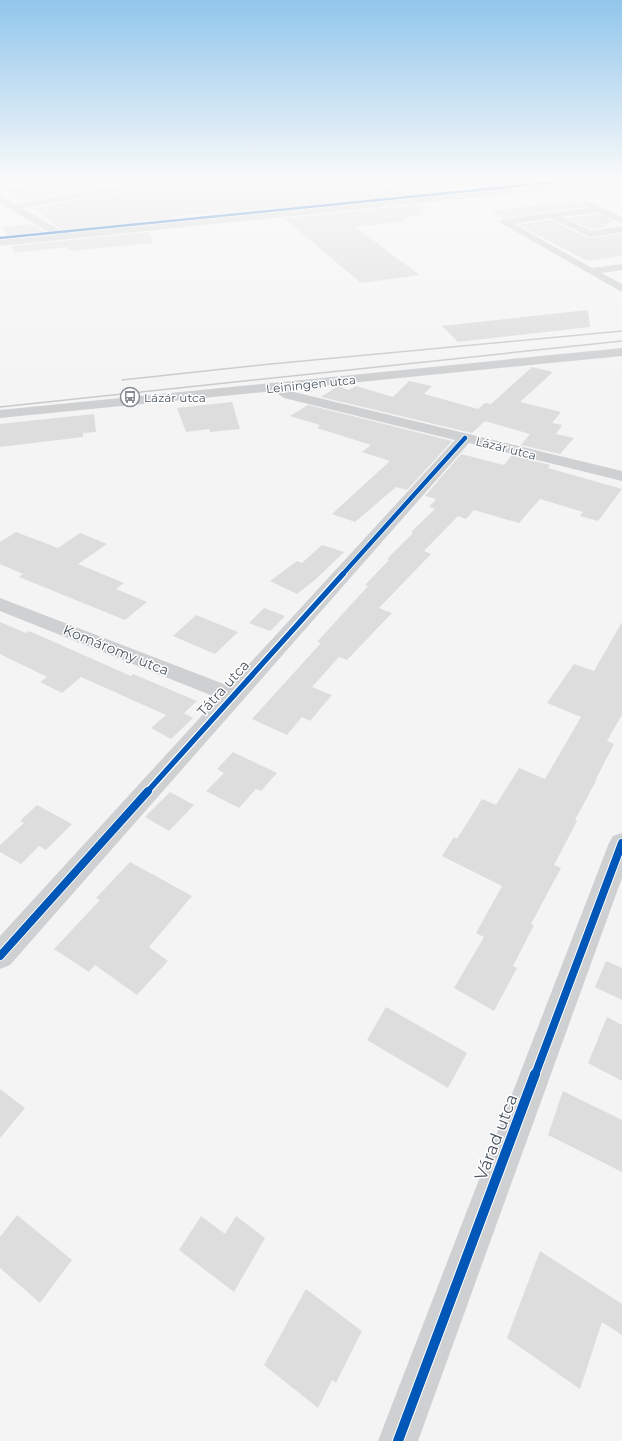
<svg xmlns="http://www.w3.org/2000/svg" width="622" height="1441" viewBox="0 0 622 1441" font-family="Montserrat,sans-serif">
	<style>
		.building { fill: #ddddde }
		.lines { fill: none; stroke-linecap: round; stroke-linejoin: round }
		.minor-tunnel { stroke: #d2d4d7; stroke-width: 10; stroke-dasharray: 10 5; stroke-linecap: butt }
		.minor { fill: #ced0d2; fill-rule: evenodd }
		.rail { stroke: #c9cacc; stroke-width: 1.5 }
		.cycleway-far4-casing { stroke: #fff; stroke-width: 3.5 }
		.cycleway-far3-casing { stroke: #fff; stroke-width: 6 }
		.cycleway-far2-casing { stroke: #fff; stroke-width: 8 }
		.cycleway-far1-casing { stroke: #fff; stroke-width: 10 }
		.cycleway-casing { stroke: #fff; stroke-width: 12 }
		.cycleway-far4 { stroke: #0057b8; stroke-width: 2.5 }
		.cycleway-far3 { stroke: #0057b8; stroke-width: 4.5 }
		.cycleway-far2 { stroke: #0057b8; stroke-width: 5.5 }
		.cycleway-far1 { stroke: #0057b8; stroke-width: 8 }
		.cycleway { stroke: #0057b8; stroke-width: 10 }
		.labels { text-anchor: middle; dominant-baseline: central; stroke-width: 3; stroke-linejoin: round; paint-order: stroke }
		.far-street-label { font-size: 12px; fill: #4a5661; stroke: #fff }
		.far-poi-label { font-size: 12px; fill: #4a5661; stroke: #fff; text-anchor: start }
		.street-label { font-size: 14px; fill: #4a5661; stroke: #fff }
		.near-street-label { font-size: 17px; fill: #4a5661; stroke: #fff }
	</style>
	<rect width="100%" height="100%" fill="#f4f4f4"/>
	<!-- building -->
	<path class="building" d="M 12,180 L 144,180 L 22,201 L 6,190 L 24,187 Z
		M 173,180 L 360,180 L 400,198 L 275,211 L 272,208 L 213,214 L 212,212 L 171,217 L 173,219 L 145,221 L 146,223 L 65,231 L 50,222 L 53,222 L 32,208 L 168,184 Z
		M 377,180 L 418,180 L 420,196 L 416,196 Z
		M 576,201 L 584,207 L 503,218 L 491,211 Z
		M 422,204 L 424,215 L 402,218 L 406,221 L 355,227 L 420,275 L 361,283 L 284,218 Z
		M 597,214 L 615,222 L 600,224 L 607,227 L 591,229 L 567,218 Z
		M 551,220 L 589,238 L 620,234 L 622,235 L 622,256 L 588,261 L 518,225 Z
		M 32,224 L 48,234 L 8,238 L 3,227 Z
		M 149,232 L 153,243 L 69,251 L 68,247 L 14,253 L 11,246 Z
		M 588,310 L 590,327 L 458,342 L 442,326 Z
		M 532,367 L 553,372 L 520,402 L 561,412 L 552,423 L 562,425 L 556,434 L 574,438 L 560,454 L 521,445 L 530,434 L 485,421 L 472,433 L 321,397 L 338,386 L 349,390 L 356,386 L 393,397 L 409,381 L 432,386 L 424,394 L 478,409 L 485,403 L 491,404 Z
		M 232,402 L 240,429 L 210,432 L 209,429 L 186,432 L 177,408 Z
		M 308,405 L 452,441 L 407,490 L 396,487 L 355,522 L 332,514 L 390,461 L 362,452 L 371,445 L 317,428 L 320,425 L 290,416 Z
		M 94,414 L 96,432 L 83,433 L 83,437 L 0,447 L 0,424 Z
		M 461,454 L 504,465 L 512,455 L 550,465 L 548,468 L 622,489 L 598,521 L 580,516 L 583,512 L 540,499 L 519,523 L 474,510 L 466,519 L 458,516 L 424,551 L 431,554 L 379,608 L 392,613 L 347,660 L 339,657 L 312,687 L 332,695 L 310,721 L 302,717 L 287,735 L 252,719 L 321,643 L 317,642 L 368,586 L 365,585 L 389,560 L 387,559 L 413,533 L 411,532 L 435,509 L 429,507 L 436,499 L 425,496 Z
		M 16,532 L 58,548 L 80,533 L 107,544 L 78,564 L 124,583 L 116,589 L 147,602 L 125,620 L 19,577 L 23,574 L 0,564 L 0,542 Z
		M 322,545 L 344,552 L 316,579 L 297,594 L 270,581 L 297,561 L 302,563 Z
		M 264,608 L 285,616 L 270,631 L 249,623 Z
		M 196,615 L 238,632 L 215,654 L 173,636 Z
		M 0,622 L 26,633 L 29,631 L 131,676 L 133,674 L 197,701 L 184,713 L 193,718 L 171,739 L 151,728 L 166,715 L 81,677 L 62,693 L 40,682 L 47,677 L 0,654 Z
		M 622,622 L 622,715 L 607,741 L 614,744 L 596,779 L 597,779 L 575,820 L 577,821 L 554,865 L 561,868 L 531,924 L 534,925 L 513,966 L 517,968 L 494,1011 L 454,988 L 484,937 L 476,933 L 502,886 L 442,856 L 454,837 L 457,839 L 482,799 L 496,805 L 519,768 L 545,779 L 581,717 L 547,703 L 574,664 L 594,671 Z
		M 233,752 L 277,773 L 261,791 L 256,789 L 239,808 L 206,791 L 224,773 L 217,769 Z
		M 170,792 L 194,805 L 169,831 L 145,817 Z
		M 37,805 L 72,824 L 46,850 L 39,846 L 21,864 L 0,852 L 0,845 L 24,823 L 20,821 Z
		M 130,862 L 192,896 L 149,947 L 168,961 L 137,995 L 95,965 L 89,972 L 54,949 L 100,900 L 96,898 Z
		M 606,961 L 622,968 L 622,1000 L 595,987 Z
		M 386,1007 L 467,1053 L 448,1088 L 367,1040 Z
		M 607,1017 L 622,1025 L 622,1081 L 588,1063 Z
		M 0,1089 L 25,1108 L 0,1138 Z
		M 563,1091 L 622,1120 L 622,1172 L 548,1135 Z
		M 17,1215 L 72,1260 L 40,1303 L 0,1268 L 0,1237 Z
		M 201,1216 L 225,1234 L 236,1216 L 265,1238 L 234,1292 L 179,1250 Z
		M 540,1251 L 622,1304 L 622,1335 L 602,1322 L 580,1389 L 507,1338 Z
		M 306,1289 L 362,1331 L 336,1383 L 332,1380 L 318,1408 L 264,1365 Z"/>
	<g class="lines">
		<!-- minor-tunnel -->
		<path class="minor-tunnel" d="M 599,217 L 610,222"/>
		<!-- minor -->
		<path class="minor" d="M 153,180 L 172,180 L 168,183 L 22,208 L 65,233 L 406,199 L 361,180 L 373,180 L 416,198 L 589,180 L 619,180 L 615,183 L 0,246 L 0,240 L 53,235 L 0,203 L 0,196 L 15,204 Z
			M 585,200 L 622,217 L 622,223 L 597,212 L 562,217 L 591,231 L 622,226 L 622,232 L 590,237 L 551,218 L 514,224 L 592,268 L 622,264 L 622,270 L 601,273 L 622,284 L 622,292 L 499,222 L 504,219 L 588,208 L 581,203 Z
			M 622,348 L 622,356 L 289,389 L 294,392 L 622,471 L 622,481 L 469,443 L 10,965 L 0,969 L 0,936 L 218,698 L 0,611 L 0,598 L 229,686 L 455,440 L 284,398 L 274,391 L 0,418 L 0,410 Z
			M 622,833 L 622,878 L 418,1441 L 378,1441 L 609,843 L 613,836 Z"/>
		<!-- rail -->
		<path class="rail" d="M 122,380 L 271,364 L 622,331
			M 0,407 L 622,341"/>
		<!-- cycleway-far4 casing -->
		<g class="cycleway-far4-casing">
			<path id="cycleway-far4" d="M 0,238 L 576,180"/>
		</g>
		<!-- cycleway-far3 casing -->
		<g class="cycleway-far3-casing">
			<path id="cycleway-far3" d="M 342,575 L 465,438"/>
		</g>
		<!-- cycleway-far2 casing -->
		<g class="cycleway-far2-casing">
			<path id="cycleway-far2" d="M 147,792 L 343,574"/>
		</g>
		<!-- cycleway-far1 casing -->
		<g class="cycleway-far1-casing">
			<path id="cycleway-far1" d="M 0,956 L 148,791
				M 535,1075 L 622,843"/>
		</g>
		<!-- cycleway casing -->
		<g class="cycleway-casing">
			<path id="cycleway" d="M 398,1441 L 535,1074"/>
		</g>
		<!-- cycleway-far4 -->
		<use href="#cycleway-far4" class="cycleway-far4"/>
		<!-- cycleway-far3 -->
		<use href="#cycleway-far3" class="cycleway-far3"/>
		<!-- cycleway-far2 -->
		<use href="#cycleway-far2" class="cycleway-far2"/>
		<!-- cycleway-far1 -->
		<use href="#cycleway-far1" class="cycleway-far1"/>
		<!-- cycleway -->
		<use href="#cycleway" class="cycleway"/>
	</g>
	<!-- sky -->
	<linearGradient id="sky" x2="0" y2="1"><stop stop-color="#91c6eb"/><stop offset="0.47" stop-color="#fafafa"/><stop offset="1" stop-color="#fafafa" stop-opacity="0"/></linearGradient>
	<rect width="622" height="382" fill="url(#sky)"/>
	<!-- icons -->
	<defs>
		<g id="bus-ring" transform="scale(1)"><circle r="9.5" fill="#fff" stroke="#868d94" stroke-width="1.5"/><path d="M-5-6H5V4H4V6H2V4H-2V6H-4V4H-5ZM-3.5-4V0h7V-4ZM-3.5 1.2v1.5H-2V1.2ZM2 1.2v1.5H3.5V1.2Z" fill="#868d94"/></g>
	</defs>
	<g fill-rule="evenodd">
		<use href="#bus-ring" x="130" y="397"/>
	</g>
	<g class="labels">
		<!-- far-street labels -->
		<g class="far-street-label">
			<text transform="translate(311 384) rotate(-6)">Leiningen utca</text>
			<text transform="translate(506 448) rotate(14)">Lázár utca</text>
		</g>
		<!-- far-poi labels -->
		<g class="far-poi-label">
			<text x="144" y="397">Lázár utca</text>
		</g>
		<!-- street labels -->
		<g class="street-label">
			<text transform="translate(116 650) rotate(22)">Komáromy utca</text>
			<text transform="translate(223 688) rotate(-48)">Tátra utca</text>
		</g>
		<!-- near-street labels -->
		<g class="near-street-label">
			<text transform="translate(496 1137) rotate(-69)">Várad utca</text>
		</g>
	</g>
</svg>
